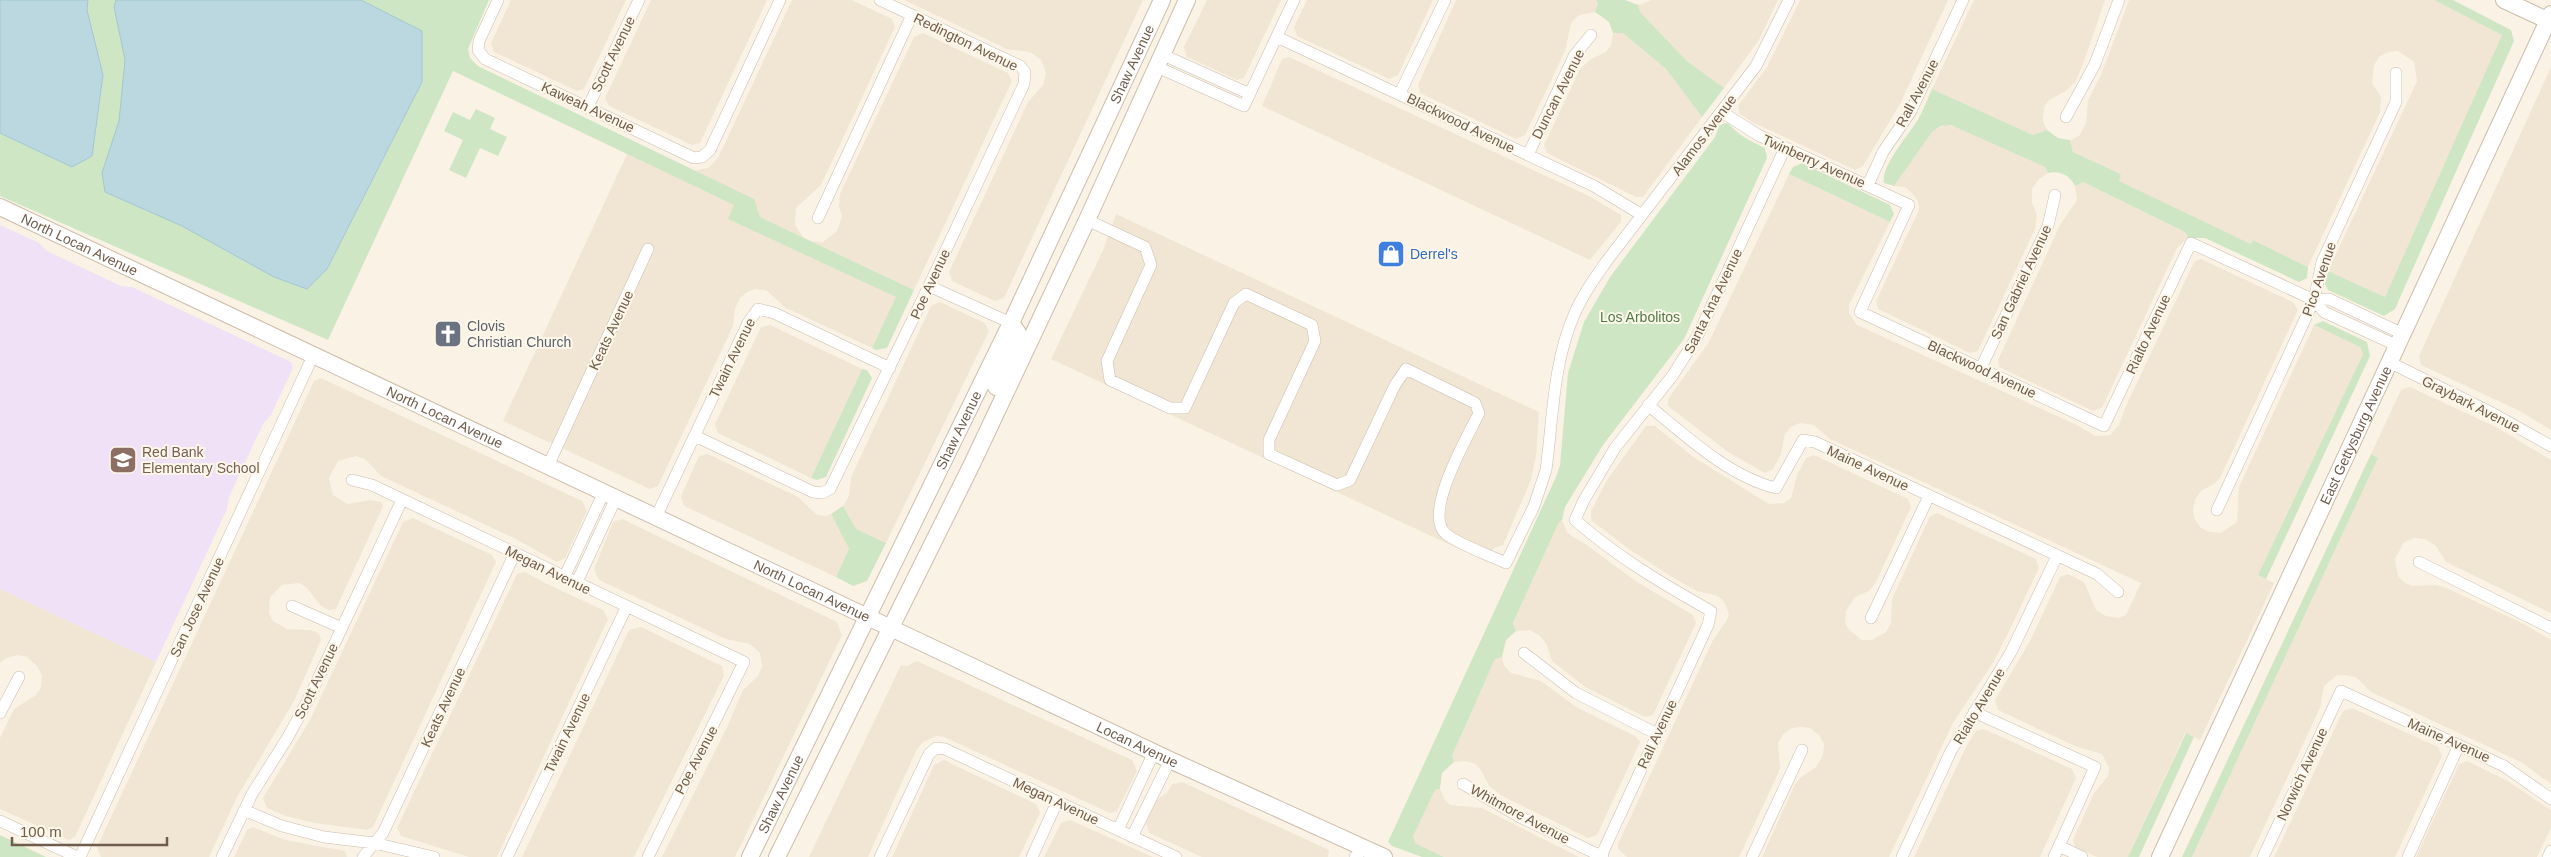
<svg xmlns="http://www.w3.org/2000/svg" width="2551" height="857" viewBox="0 0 2551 857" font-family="Arial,sans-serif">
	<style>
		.residential { fill: #f1e6d4 }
		.education { fill: #f0e1f6 }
		.green { fill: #cfe6c5 }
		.water { fill: #bbd8e1; stroke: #a2c7d2 }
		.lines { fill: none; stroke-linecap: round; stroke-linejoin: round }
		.street-casing { stroke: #cabcac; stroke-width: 12 }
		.secondary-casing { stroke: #cdbdaa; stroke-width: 18 }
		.street { stroke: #fff; stroke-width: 11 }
		.secondary { stroke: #fff; stroke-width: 16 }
		.labels { text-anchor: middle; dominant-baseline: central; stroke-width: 4; stroke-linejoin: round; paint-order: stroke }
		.street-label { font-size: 14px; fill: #705c4c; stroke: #fdf7ea }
		.shop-label { font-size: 14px; fill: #366cbe; stroke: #fdf7ea; text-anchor: start }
		.park-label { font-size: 14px; fill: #537a49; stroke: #fdf7ea }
		.worship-label { font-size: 14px; fill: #5b616d; stroke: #fdf7ea; text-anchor: start }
		.education-label { font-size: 14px; fill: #785e54; stroke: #fdf7ea; text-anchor: start }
	</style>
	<rect width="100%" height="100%" fill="#faf3e5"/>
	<!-- residential -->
	<path class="residential" d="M 511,0 L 626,0 L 584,89 L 577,91 L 494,52 L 491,43 Z
		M 651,0 L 767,0 L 700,143 L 692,145 L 609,106 L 605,98 Z
		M 792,0 L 852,0 L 892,19 L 895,27 L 821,185 L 796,208 L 795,225 L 804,238 L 760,217 L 693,171 L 708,168 L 718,158 Z
		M 904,0 L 1143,0 L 1004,298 L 995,301 L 952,281 L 949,272 L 1028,102 L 1043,85 L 1046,73 L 1044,67 L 1041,60 L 1030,52 L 1007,49 Z
		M 1207,0 L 1281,0 L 1244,78 L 1237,80 L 1187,57 L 1184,47 Z
		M 1307,0 L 1433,0 L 1398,75 L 1389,79 L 1297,36 L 1294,27 Z
		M 1456,0 L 1596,0 L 1598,3 L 1595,12 L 1579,15 L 1571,23 L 1565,51 L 1525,135 L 1516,139 L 1420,93 L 1418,85 Z
		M 1652,0 L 1778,0 L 1759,40 L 1724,88 L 1687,61 L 1640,12 L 1638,5 Z
		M 1800,0 L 1948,0 L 1900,104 L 1863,166 L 1855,170 L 1752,122 L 1740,114 L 1738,106 L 1767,67 Z
		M 1974,0 L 2105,0 L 2082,67 L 2075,82 L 2067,90 L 2049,100 L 2044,107 L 2043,121 L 2047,130 L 2033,135 L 1932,89 Z
		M 2129,0 L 2434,0 L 2503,35 L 2385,297 L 2328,271 L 2417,81 L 2414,62 L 2398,51 L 2389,52 L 2380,56 L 2374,65 L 2372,83 L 2381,97 L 2380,112 L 2308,267 L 2253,240 L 2251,244 L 2118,181 L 2121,174 L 2073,152 L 2070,140 L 2079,136 L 2086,123 L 2088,100 L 2101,75 Z
		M 923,33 L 1008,73 L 1012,81 L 914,290 L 811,241 L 823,242 L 837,231 L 842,216 L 839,207 L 840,194 L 914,37 Z
		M 1613,33 L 1623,33 L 1666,69 L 1702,117 L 1643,197 L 1636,197 L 1547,153 L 1544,145 L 1580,69 L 1591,59 L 1606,52 L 1611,45 Z
		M 1289,57 L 1589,196 L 1621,215 L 1621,222 L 1590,260 L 1262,106 L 1282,59 Z
		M 2551,67 L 2551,430 L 2520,411 L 2421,365 L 2419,356 Z
		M 1946,125 L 1959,127 L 2045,167 L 2048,173 L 2038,180 L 2032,189 L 2032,203 L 2037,215 L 2035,229 L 1978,351 L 1970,353 L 1878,309 L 1876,301 L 1919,210 L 1918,201 L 1912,193 L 1905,187 L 1894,186 L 1932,131 Z
		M 627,154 L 735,205 L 729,219 L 897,297 L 872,348 L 786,308 L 766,290 L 755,289 L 747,292 L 740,298 L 735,309 L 733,326 L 658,486 L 650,489 L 503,421 Z
		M 1789,174 L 1890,222 L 1849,305 L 1849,313 L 1857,325 L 2079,426 L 2095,436 L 2110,435 L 2119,425 L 2125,408 L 2194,262 L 2201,259 L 2293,302 L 2298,310 L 2220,478 L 2214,484 L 2201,491 L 2195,500 L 2193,510 L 2195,520 L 2201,528 L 2210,532 L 2221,533 L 2237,522 L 2239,487 L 2314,325 L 2360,347 L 2363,354 L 2258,575 L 2274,583 L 2200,740 L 2185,733 L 2128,857 L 2097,857 L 2075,847 L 2073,840 L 2094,793 L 2108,776 L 2109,768 L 2102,754 L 2077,747 L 1998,710 L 1995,700 L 2030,641 L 2060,577 L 2068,574 L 2084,582 L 2096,610 L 2106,616 L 2118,618 L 2126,615 L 2141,583 L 1830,439 L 1814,425 L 1800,423 L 1791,427 L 1785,434 L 1781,454 L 1773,469 L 1765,473 L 1728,452 L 1668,406 L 1668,399 L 1709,342 Z
		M 2083,182 L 2185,232 L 2188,238 L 2177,248 L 2102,408 L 2093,411 L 1999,367 L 1998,360 L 2060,225 L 2077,200 L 2075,186 Z
		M 1116,214 L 1539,412 L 1536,456 L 1531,480 L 1503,545 L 1494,548 L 1487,562 L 1051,359 L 1104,248 Z
		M 940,302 L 985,323 L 989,331 L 886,543 L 856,529 L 843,506 L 849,496 L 851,477 L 931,306 Z
		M 770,325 L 862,369 L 811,478 L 718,433 L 715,424 L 761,327 Z
		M 321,378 L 582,501 L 587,511 L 565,558 L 557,562 L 514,538 L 381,476 L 365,459 L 356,456 L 338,461 L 329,478 L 333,495 L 348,504 L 370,500 L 381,502 L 383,506 L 336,609 L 329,610 L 321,606 L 306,587 L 299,583 L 282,585 L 270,597 L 269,613 L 273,621 L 287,629 L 310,630 L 319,633 L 321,640 L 294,701 L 237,797 L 209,857 L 101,857 L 97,847 L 314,381 Z
		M 2410,387 L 2496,427 L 2551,460 L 2551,613 L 2446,562 L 2436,546 L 2425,539 L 2414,538 L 2404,542 L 2395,559 L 2398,576 L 2405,583 L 2413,586 L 2436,585 L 2444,587 L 2520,622 L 2551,640 L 2551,784 L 2521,762 L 2371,692 L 2357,678 L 2347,675 L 2337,675 L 2324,686 L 2320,708 L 2250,857 L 2192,857 L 2378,458 L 2371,454 L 2401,390 Z
		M 1646,426 L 1655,426 L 1692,456 L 1769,504 L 1784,503 L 1791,498 L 1797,475 L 1806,458 L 1814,455 L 1908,499 L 1911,507 L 1875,584 L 1869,591 L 1855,597 L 1846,611 L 1845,622 L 1849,630 L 1862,640 L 1872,640 L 1886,632 L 1891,623 L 1892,599 L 1930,516 L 1937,513 L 2036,559 L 2039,568 L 2010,629 L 1994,661 L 1953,723 L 1889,857 L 1762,857 L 1795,784 L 1800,778 L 1816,767 L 1823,755 L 1824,744 L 1819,735 L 1810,728 L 1801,727 L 1792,728 L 1783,734 L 1778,743 L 1780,768 L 1777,776 L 1739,857 L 1627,857 L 1618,849 L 1618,844 L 1713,640 L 1727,620 L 1729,613 L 1723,600 L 1718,596 L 1697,591 L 1672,577 L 1630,550 L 1591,520 L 1591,511 L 1607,480 Z
		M 708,454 L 798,497 L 816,514 L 825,516 L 831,514 L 849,549 L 836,577 L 684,506 L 681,496 L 699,456 Z
		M 413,518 L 492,555 L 496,562 L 373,827 L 367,830 L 315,823 L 286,816 L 267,808 L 263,798 L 310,720 L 403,522 Z
		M 622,519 L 837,622 L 842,635 L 735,857 L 662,857 L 727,727 L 743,690 L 758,676 L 762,666 L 760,653 L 750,644 L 726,639 L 599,580 L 594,569 L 613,522 Z
		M 1562,520 L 1567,532 L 1573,537 L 1584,543 L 1637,582 L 1693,615 L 1696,623 L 1653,715 L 1645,717 L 1585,687 L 1552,661 L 1546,643 L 1540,636 L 1530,630 L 1516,631 L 1513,623 L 1559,522 Z
		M 525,572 L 545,583 L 603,610 L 608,619 L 497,857 L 469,857 L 401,836 L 397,828 L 517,574 Z
		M 0,589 L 156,662 L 75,837 L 69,840 L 0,809 L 0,738 L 14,709 L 36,695 L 41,687 L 42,676 L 37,666 L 27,657 L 18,655 L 6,658 L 0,663 Z
		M 641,627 L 722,666 L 724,676 L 634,857 L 522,857 L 629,630 Z
		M 1502,657 L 1504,665 L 1511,673 L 1541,681 L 1576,707 L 1635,736 L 1640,742 L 1597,835 L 1588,838 L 1502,796 L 1489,786 L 1481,770 L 1476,764 L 1465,761 L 1454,762 L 1452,756 L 1495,659 Z
		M 917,661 L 1132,760 L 1137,771 L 1117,811 L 1110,813 L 944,737 L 936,736 L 923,742 L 917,749 L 868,857 L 809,857 L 901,665 L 907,666 Z
		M 2352,708 L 2438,747 L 2442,756 L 2395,857 L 2274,857 L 2343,711 Z
		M 1984,729 L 2072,769 L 2076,778 L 2040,857 L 1914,857 L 1966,747 L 1976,731 Z
		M 944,760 L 1036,804 L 1040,813 L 1019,857 L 892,857 L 934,765 Z
		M 2467,761 L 2506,780 L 2551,810 L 2551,828 L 2537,857 L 2416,857 L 2459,764 Z
		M 1182,782 L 1329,850 L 1328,857 L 1202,857 L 1149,833 L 1146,823 L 1157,799 L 1167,793 L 1172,784 Z
		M 1440,789 L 1445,800 L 1450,805 L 1482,808 L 1579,857 L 1444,857 L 1415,843 L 1412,836 L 1435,790 Z
		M 1070,820 L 1153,857 L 1044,857 L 1061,823 Z
		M 253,827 L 285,840 L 345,851 L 347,857 L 234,857 L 247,830 Z"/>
	<!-- education -->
	<path class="education" d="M 0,225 L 39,243 L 47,251 L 121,286 L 132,287 L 291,362 L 293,368 L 271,415 L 263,424 L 229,497 L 227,509 L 156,662 L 0,589 Z"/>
	<!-- green -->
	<path class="green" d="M 0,0 L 489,0 L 468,49 L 470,58 L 478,66 L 754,199 L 760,217 L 914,290 L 887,348 L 876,350 L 872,348 L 896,297 L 728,219 L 734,205 L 453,71 L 328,340 L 0,196 Z
		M 1596,0 L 1625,0 L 1638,5 L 1640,12 L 1687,61 L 1724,88 L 1702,117 L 1666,69 L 1623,33 L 1613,33 L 1609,22 L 1595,12 L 1598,3 Z
		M 2434,0 L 2453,0 L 2511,30 L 2514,41 L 2395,309 L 2384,316 L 2328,290 L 2325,284 L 2328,271 L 2385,297 L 2502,35 Z
		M 1932,89 L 2033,135 L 2047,130 L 2058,138 L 2070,140 L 2073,152 L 2121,174 L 2119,181 L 2251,244 L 2253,240 L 2308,267 L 2307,278 L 2299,282 L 2205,238 L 2188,238 L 2185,232 L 2083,182 L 2075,186 C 2070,175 2059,170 2048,173 L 2045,167 L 1951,125 L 1941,126 L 1932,132 L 1894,186 L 1884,183 C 1880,167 1910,133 1919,118 C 1924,108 1928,98 1932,89 Z
		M 476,109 L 495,118 L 490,129 L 507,137 L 498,156 L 480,148 L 466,178 L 449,170 L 463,140 L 444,131 L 453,112 L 470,120 Z
		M 1725,123 L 1729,124 C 1739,136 1751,141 1765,148 L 1767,158 L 1684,339 L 1603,445 L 1565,507 L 1562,520 L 1559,522 L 1513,623 L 1516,631 L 1506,640 L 1502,657 L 1495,659 L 1452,756 L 1454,762 L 1442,773 L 1440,789 L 1435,790 L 1413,836 L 1415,843 L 1444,857 L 1422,857 L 1392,846 L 1388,842 L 1556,477 L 1560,465 L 1568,373 L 1584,322 L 1610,277 L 1715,137 L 1719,126 Z
		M 1802,163 L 1890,205 L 1894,214 L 1890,222 L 1789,174 L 1793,167 Z
		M 2323,321 L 2367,342 L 2370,356 L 2266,579 L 2258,575 L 2363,354 L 2360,347 L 2314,325 Z
		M 862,369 L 867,370 L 872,378 L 826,477 L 817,480 L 811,478 Z
		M 2371,454 L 2378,458 L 2192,857 L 2182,857 Z
		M 843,506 L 856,529 L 886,543 L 867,581 L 853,586 L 836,577 L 849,549 L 831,514 Z
		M 2186,733 L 2194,737 L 2139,857 L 2128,857 Z
		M 0,835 L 46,857 L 0,857 Z"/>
	<!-- water -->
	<path class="water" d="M 0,0 L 88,0 L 87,10 L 103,75 L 92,156 L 72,167 L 0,133 Z
		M 116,0 L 361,0 L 422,31 L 422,82 L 327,269 L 307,289 L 274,277 L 182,226 L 105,192 L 102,173 L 119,121 L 125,60 L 114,7 Z"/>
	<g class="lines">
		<!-- street casing -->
		<g class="street-casing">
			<path id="street" d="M 498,0 L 479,41 L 478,50 L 485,59 L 694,158 L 702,157 L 710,150 L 780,0
				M 1277,37 L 1594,186 L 1642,215
				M 1161,54 L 1250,94
				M 1155,66 L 1244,106 L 1294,0
				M 1400,93 L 1445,0
				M 588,107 L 639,0
				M 1722,112 L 1758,135 L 1909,205 L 1860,312 L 2104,426 L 2191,243 L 2314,300
				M 2066,117 L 2095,64 L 2119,0
				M 1528,155 L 1574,56 L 1591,35
				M 1868,185 L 1883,152 L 1911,111 L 1963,0
				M 818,218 L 912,15
				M 1087,220 L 1145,247 L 1151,265 L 1107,361 L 1110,380 L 1170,408 L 1185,408 L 1234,303 L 1246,294 L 1312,325 L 1315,341 L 1269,440 L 1269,454 L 1337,485 L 1350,480 L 1395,385 L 1406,369 L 1475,403 L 1479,413 C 1468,436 1422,514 1446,534 C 1458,544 1491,556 1506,563 L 1534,506 L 1546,470 C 1553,418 1553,363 1574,315 C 1582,296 1594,279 1606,262 L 1756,66 L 1789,0
				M 929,286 L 1011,323
				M 2398,346 L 2324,312 L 2314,300 L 2329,299 L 2403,334
				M 2391,363 L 2492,413 L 2551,446
				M 1981,368 L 2048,226 L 2055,195
				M 1648,405 C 1686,436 1728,476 1776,488 L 1803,440 L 1815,442 L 2097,574 L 2118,592
				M 695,436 L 813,492 L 822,493 L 830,489 L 929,286 L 1024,84 L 1025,72 L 1020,66 L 880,0
				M 548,466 L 648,249
				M 352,480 L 372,485 L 744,662 L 648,857
				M 2217,510 L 2314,300 L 2322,262 L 2396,102 L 2396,73
				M 656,517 L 748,323 L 758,309 L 774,313 L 890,368
				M 2419,562 L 2551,628
				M 564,578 L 604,492
				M 576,584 L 616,498
				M 292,606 L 342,628
				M 1871,618 L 1929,496
				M 1524,653 L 1576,693 L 1657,734
				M 1974,712 L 2095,767 L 2054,857
				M 0,713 L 19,677
				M 1463,784 L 1520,817 L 1603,857
				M 244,810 L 282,826 L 324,837 L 374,843 L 434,857
				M 0,821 L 77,857
				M 1118,830 L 1154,752
				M 1132,837 L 1170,760
				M 2059,846 L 2082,857
				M 1601,856 L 1708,625 L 1711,611 C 1663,584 1617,557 1575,520 L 1584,500 L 1615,448 L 1673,375 L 1698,335 L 1785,148
				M 80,857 L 313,356
				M 222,857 L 252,794 L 288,737 L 308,700 L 402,500
				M 363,857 L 383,833 L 515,553
				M 507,857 L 626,608
				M 880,857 L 929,754 L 936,748 L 945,749 L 1176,857
				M 1032,857 L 1057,802
				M 1355,857 L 1364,848
				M 1752,857 L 1802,750
				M 1902,857 L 1951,751 L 2011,652 L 2057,556
				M 2263,857 L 2341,691 L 2504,766 L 2551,799
				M 2408,857 L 2459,745
				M 2548,857 L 2551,851"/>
		</g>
		<!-- secondary casing -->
		<g class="secondary-casing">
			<g id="secondary">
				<path d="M 2504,0 L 2551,22"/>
				<path id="s1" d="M 0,207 L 1170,760 L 1384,857"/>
				<path d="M 996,387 L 1017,339 L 1018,333 L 1011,323"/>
				<path id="s2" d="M 750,857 L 1011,323 L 1162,0"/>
				<path d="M 777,857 L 972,464 L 1087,220 L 1187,0"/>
				<path id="s3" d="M 2160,857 L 2551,14"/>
			</g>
		</g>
		<!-- street -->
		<use href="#street" class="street"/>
		<!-- secondary -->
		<use href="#secondary" class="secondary"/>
	</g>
	<!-- icons -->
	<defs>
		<g id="shop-square" transform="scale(1.4375)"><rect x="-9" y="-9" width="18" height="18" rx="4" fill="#3f7fe0" stroke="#fdf7ea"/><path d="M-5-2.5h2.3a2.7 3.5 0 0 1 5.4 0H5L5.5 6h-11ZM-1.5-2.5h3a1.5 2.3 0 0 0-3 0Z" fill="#fff"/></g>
		<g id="church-square" transform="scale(1.4375)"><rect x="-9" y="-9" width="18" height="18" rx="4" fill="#6b7280" stroke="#fdf7ea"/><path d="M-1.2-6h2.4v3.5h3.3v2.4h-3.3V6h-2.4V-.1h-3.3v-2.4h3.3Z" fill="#fff"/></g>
		<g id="school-square" transform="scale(1.4375)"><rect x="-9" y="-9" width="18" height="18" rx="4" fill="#8d6e63" stroke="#fdf7ea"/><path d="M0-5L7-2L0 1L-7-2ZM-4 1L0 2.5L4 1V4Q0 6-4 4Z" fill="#fff"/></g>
	</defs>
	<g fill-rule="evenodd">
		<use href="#shop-square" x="1391" y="254"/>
		<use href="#church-square" x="448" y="334"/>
		<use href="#school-square" x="123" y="460"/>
	</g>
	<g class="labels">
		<!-- street labels -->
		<g class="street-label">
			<text transform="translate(966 42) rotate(26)">Redington Avenue</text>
			<text transform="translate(613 54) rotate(-64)">Scott Avenue</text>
			<text stroke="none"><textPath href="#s2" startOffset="880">Shaw Avenue</textPath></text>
			<text transform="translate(1917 93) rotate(-62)">Rall Avenue</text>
			<text transform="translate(1558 94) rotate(-63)">Duncan Avenue</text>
			<text transform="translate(588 107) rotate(25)">Kaweah Avenue</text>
			<text transform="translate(1461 123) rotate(26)">Blackwood Avenue</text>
			<text transform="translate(1704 135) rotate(-53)">Alamos Avenue</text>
			<text transform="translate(1814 161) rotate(24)">Twinberry Avenue</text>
			<text stroke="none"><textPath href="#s1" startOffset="88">North Locan Avenue</textPath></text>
			<text transform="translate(2319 279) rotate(-71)">Pico Avenue</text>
			<text transform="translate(2021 282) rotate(-65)">San Gabriel Avenue</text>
			<text transform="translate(930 284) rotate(-65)">Poe Avenue</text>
			<text transform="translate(1713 301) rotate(-64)">Santa Ana Avenue</text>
			<text transform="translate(611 330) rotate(-65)">Keats Avenue</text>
			<text transform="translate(2148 334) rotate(-65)">Rialto Avenue</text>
			<text transform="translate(732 358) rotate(-64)">Twain Avenue</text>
			<text transform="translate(1982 369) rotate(25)">Blackwood Avenue</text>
			<text transform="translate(2471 404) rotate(27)">Graybark Avenue</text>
			<text stroke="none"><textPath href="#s1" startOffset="492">North Locan Avenue</textPath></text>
			<text stroke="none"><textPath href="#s2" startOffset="475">Shaw Avenue</textPath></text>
			<text stroke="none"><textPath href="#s3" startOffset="465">East Gettysburg Avenue</textPath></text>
			<text transform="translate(1868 468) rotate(25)">Maine Avenue</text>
			<text transform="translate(548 570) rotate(26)">Megan Avenue</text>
			<text stroke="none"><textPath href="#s1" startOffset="898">North Locan Avenue</textPath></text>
			<text transform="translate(197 607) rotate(-65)">San Jose Avenue</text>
			<text transform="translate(316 681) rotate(-64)">Scott Avenue</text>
			<text transform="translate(1979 706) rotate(-59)">Rialto Avenue</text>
			<text transform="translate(443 707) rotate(-65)">Keats Avenue</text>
			<text transform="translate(567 733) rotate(-64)">Twain Avenue</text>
			<text transform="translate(1657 734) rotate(-65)">Rall Avenue</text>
			<text transform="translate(2449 740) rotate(24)">Maine Avenue</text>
			<text stroke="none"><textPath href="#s1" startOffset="1258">Locan Avenue</textPath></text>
			<text transform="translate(696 760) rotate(-62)">Poe Avenue</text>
			<text transform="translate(2302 774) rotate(-65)">Norwich Avenue</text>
			<text stroke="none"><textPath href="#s2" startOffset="70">Shaw Avenue</textPath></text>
			<text transform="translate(1056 801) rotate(25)">Megan Avenue</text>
			<text transform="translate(1520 814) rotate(28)">Whitmore Avenue</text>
		</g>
		<!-- shop labels -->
		<g class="shop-label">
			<text x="1410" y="254">Derrel's</text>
		</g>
		<!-- park labels -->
		<g class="park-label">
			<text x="1640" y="317">Los Arbolitos</text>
		</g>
		<!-- worship labels -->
		<g class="worship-label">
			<text x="467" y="326">Clovis<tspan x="467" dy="16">Christian Church</tspan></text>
		</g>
		<!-- education labels -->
		<g class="education-label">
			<text x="142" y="452">Red Bank<tspan x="142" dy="16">Elementary School</tspan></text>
		</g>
	</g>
	<!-- scale -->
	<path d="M12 837v8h155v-8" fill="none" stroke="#705c4c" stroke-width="2.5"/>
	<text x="20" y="837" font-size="15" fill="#705c4c" stroke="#fdf7ea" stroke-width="4" paint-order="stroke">100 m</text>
</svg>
